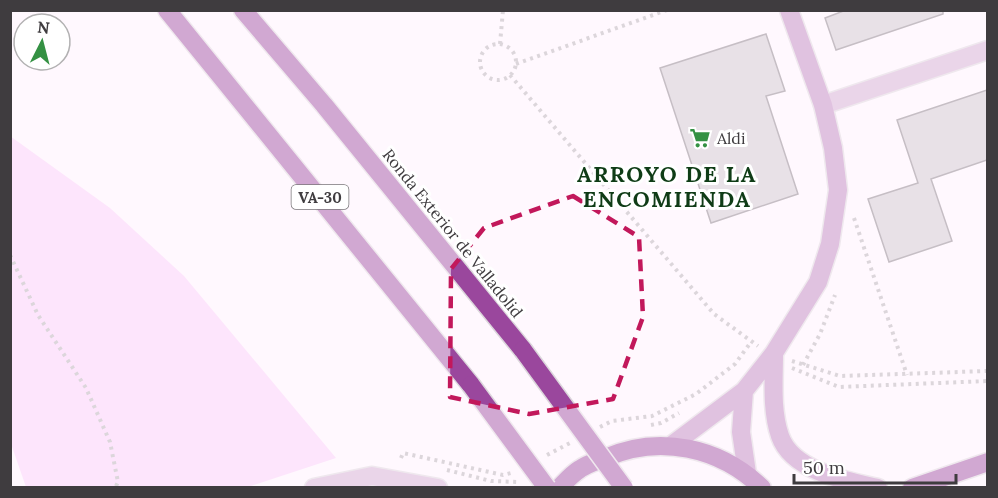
<svg xmlns="http://www.w3.org/2000/svg" width="998" height="498" viewBox="0 0 998 498" font-family="Lora,serif">
	<style>
		.green { fill: #facffa }
		.building { fill: #ccc5cc; stroke: #807980; stroke-width: 1.5 }
		.lines { fill: none; stroke-linecap: round; stroke-linejoin: round }
		.street-casing { stroke: #dcd6dc; stroke-width: 21 }
		.secondary-casing { stroke: #dcd6dc; stroke-width: 21 }
		.highway-casing { stroke: #dcd6dc; stroke-width: 21 }
		.path { stroke: #b2adb2; stroke-width: 4; stroke-dasharray: 3 4.5; stroke-linecap: butt }
		.street { stroke: #d1aad1; stroke-width: 18 }
		.secondary { stroke: #bb81bc; stroke-width: 18 }
		.highway { stroke: #9a479d; stroke-width: 18 }
		.highway-bridge-casing { stroke: #dcd6dc; stroke-width: 21; stroke-linecap: butt }
		.highway-bridge { stroke: #9a479d; stroke-width: 18 }
		.marked { fill: none; stroke: #c2185b; stroke-width: 4.5; stroke-dasharray: 12 8; stroke-linejoin: round }
		.labels { text-anchor: middle; dominant-baseline: central; stroke-width: 6; stroke-linejoin: round; paint-order: stroke }
		.shield { fill: #fff; stroke: #797679; stroke-width: 1.5 }
		.shield-label { font-size: 15px; font-weight: bold; fill: #3f3c3f }
		.poi-label { font-size: 16px; fill: #3f3c3f; stroke: #fff; text-anchor: start }
		.street-label { font-size: 16px; fill: #3f3c3f; stroke: #fff }
		.district-label { font-size: 22px; font-weight: bold; letter-spacing: 1.5px; fill: #0f3c16; stroke: #fff }
	</style>
	<rect width="100%" height="100%" fill="#fff8fe"/>
	<!-- green -->
	<path class="green" d="M 10,136 L 110,208 L 184,276 L 336,458 L 248,487 L 26,487 L 10,441 Z"/>
	<!-- building -->
	<path class="building" d="M 846,10 L 943,10 L 943,14 L 836,50 L 825,18 Z
		M 766,34 L 785,91 L 766,96 L 798,194 L 711,223 L 660,68 Z
		M 987,90 L 987,160 L 931,179 L 952,241 L 889,262 L 868,199 L 918,183 L 897,120 Z"/>
	<g class="lines">
		<!-- street casing -->
		<g class="street-casing">
			<path id="street" d="M 823,105 L 988,50
				M 314,488 L 372,476 L 438,488"/>
		</g>
		<!-- secondary casing -->
		<g class="secondary-casing">
			<path id="secondary" d="M 774,353 C 774,380 771,410 780,436 C 792,471 846,481 878,488
				M 744,391 L 741,432 L 747,473
				M 672,445 L 744,391 L 774,353 L 818,282 L 830,244 L 838,190 L 833,148 L 823,105 L 789,10"/>
		</g>
		<!-- highway casing -->
		<g class="highway-casing">
			<path id="highway" d="M 167,10 L 471,385
				M 243,10 L 324,105 L 523,350
				M 559,488 C 566,481 572,474 580,469 C 587,464 597,461 605,458 C 659,434 720,447 762,488
				M 912,488 L 988,462"/>
		</g>
		<!-- path -->
		<path class="path" d="M480 62a18 18 0 1 1 36 0a18 18 0 1 1-36 0Z
			M 500,44 L 503,10
			M 516,64 L 667,10
			M 510,75 L 714,314 L 758,346
			M 854,218 L 907,375
			M 10,255 L 38,315 L 86,388 L 110,442 L 118,482 L 115,488
			M 792,361 L 840,376 L 988,371
			M 803,365 L 820,334 L 835,295
			M 792,368 L 839,387 L 988,381
			M 651,425 L 661,423 L 679,413
			M 600,427 L 612,421 L 652,416 L 696,394 L 735,364 L 751,342
			M 547,455 L 570,443
			M 401,458 L 403,453 L 503,475 L 511,473
			M 447,470 L 491,481 L 519,482"/>
		<!-- street -->
		<use href="#street" class="street"/>
		<!-- secondary -->
		<use href="#secondary" class="secondary"/>
		<!-- highway -->
		<use href="#highway" class="highway"/>
		<!-- highway-bridge casing -->
		<g class="highway-bridge-casing">
			<path id="highway-bridge" d="M 523,350 L 624,488
				M 471,385 L 547,488"/>
		</g>
		<!-- highway-bridge -->
		<use href="#highway-bridge" class="highway-bridge"/>
	</g>
	<!-- marked area -->
	<path d="M0 0H998V498H0ZM 573,196 L 639,237 L 643,317 L 613,399 L 529,414 L 450,397 L 451,269 L 484,228 Z" fill="#fff8fe" fill-opacity=".55" fill-rule="evenodd"/>
	<path class="marked" d="M 573,196 L 639,237 L 643,317 L 613,399 L 529,414 L 450,397 L 451,269 L 484,228 Z"/>
	<!-- icons -->
	<defs>
		<g id="supermarket-bare" transform="scale(1.62)"><path d="M-6-5.5h2.5l.6 2H6L4.5 2H-2.5L-4.4-4H-6ZM-1.5 3.2a1.3 1.3 0 1 0 .1 0ZM3 3.2a1.3 1.3 0 1 0 .1 0Z" fill="#349143" stroke="#fff" stroke-width="2.5" paint-order="stroke"/></g>
	</defs>
	<g fill-rule="evenodd">
		<use href="#supermarket-bare" x="700" y="138"/>
	</g>
	<g class="labels">
		<!-- shield labels -->
		<rect class="shield" x="291.5" y="185" width="57" height="24" rx="4.5"/>
		<g class="shield-label">
			<text x="320" y="197">VA-30</text>
		</g>
		<!-- poi labels -->
		<g class="poi-label">
			<text x="717" y="138">Aldi</text>
		</g>
		<!-- street labels -->
		<g class="street-label">
			<text transform="translate(453 233) rotate(51)">Ronda Exterior de Valladolid</text>
		</g>
		<!-- district labels -->
		<g class="district-label">
			<text x="667" y="174">ARROYO DE LA<tspan x="667" dy="25">ENCOMIENDA</tspan></text>
		</g>
	</g>
	<!-- border -->
	<rect width="998" height="498" fill="none" stroke="#3f3c3f" stroke-width="24"/>
	<!-- north arrow -->
	<g transform="translate(42 42) rotate(6)"><circle r="28" fill="#ffffff" stroke="#b2b1b2" stroke-width="1.5"/>
	<path d="M0-4.5L10 22L0 15L-10 22Z" fill="#349143"/>
	<text y="-9" font-size="16" font-weight="bold" text-anchor="middle" fill="#3f3c3f">N</text>
	</g>
	<!-- scale -->
	<path d="M794 474v9h162v-9" fill="none" stroke="#3f3c3f" stroke-width="3"/>
	<text x="803" y="474" font-size="18" fill="#3f3c3f" stroke="#ffffff" stroke-width="4.5" paint-order="stroke">50 m</text>
</svg>
